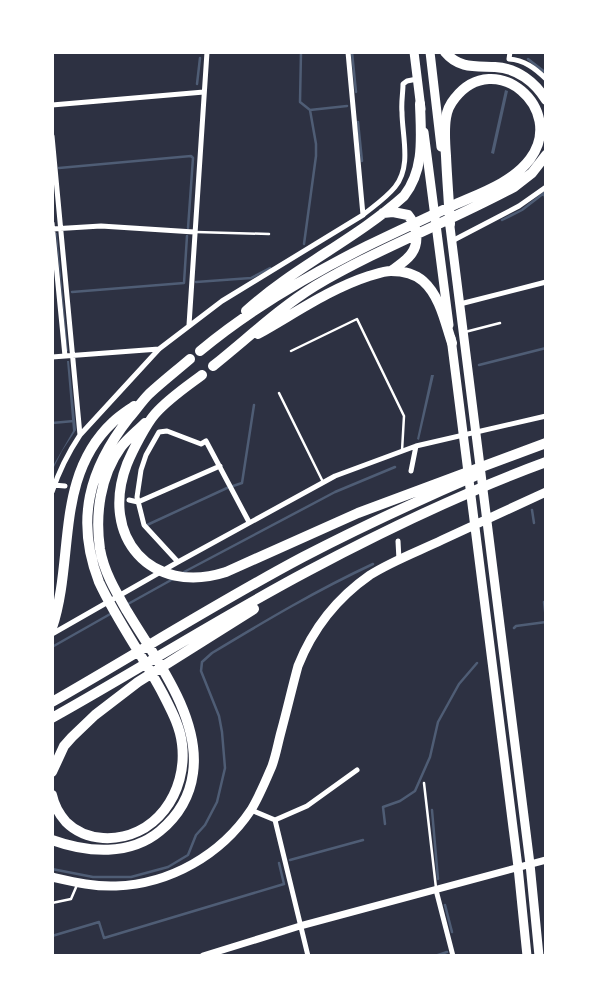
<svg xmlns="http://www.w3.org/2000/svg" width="598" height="1008" viewBox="0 0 598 1008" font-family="'Noto Sans',sans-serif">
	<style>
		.water { fill: #4f5d75 }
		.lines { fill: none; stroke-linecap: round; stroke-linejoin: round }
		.stream { stroke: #4f5d75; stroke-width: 2.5 }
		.service { stroke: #fff; stroke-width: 2.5 }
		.minor { stroke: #fff; stroke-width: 5 }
		.tertiary { stroke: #fff; stroke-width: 7 }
		.primary { stroke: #fff; stroke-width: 9 }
		.motorway { stroke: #fff; stroke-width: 10 }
	</style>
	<rect width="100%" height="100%" fill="#2d3142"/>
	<!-- water -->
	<path class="water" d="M 505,90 L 508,91 L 494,154 L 491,153 Z
		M 56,233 L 57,233 L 68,351 L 67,351 Z
		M 67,361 L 69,361 L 76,430 L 62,451 L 53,469 L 53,466 L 73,431 Z
		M 431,375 L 434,375 L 419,440 L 417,439 Z"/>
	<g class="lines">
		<!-- stream -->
		<path class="stream" d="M 301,52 L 300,102 L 310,110 L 347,106
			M 352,52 L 356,92
			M 516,53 L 516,52
			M 528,59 L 546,73
			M 197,84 L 200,58
			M 358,122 L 362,161
			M 59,168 L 191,156 L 193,158 L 188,228
			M 502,220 L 522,210 L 544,193 L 546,201
			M 304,244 L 316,156 L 316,144 L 310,110
			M 196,282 L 251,278 L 270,268
			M 72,292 L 184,283 L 187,236
			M 479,365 L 546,348
			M 52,423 L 74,421
			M 233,486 L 242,483 L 254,405
			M 532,510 L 534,523
			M 147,525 L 227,488
			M 184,572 L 335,492 L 395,467
			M 544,602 L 546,619
			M 128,604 L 173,579
			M 514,628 L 516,626 L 546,622
			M 52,647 L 112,613
			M 432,810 L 438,879
			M 385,824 L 383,807 L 400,801 L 415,791 L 430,757 L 438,722 L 459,684 L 477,663
			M 290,860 L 363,840
			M 52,869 L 93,877 L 131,877 L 168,867 L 188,855 L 196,835 L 205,825 L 217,802 L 225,768 L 222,732 L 219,716 L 201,671 L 202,662 L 212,653 C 265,621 317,590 373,564
			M 445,905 L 452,932
			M 52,936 L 99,922 L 104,938 L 284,884 L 279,863
			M 435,956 L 447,952"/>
		<!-- service -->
		<path class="service" d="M 196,232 L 269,234
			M 465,332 L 500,323
			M 291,351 L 357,319 L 404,416 L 402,451
			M 279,393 L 323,482
			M 424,783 L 436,888
			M 52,903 L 71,899 L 77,885"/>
		<!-- minor -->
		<path class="minor" d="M 348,52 L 363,215
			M 510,52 L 509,59 C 524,60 535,68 546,79
			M 52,105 L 204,92
			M 52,136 L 80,435 C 68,453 59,471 52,492
			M 52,223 L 65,356
			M 52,229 L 101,226 L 194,232
			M 452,241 L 519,206 L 546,187
			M 460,304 L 546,282
			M 189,325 L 207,52
			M 52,357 L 159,349
			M 80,435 L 159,349 L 222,301 L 363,215 C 374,206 386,198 395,187 C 412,166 402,136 402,112 C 401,103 403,93 403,84 L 407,81 L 417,79
			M 411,471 L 416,446
			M 53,485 L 65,486
			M 129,500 L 138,502 L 220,466
			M 398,541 L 399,560
			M 178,562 L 144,525 L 137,497 L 141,470 L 146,455 L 159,432 L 167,431 L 201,444 L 206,441 L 249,522
			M 52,634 L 178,562 L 335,476 L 416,446 L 546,416
			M 251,810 L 275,820 L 308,956
			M 275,820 L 307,806 L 357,770
			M 436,890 L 453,956"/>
		<!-- tertiary -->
		<path class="tertiary" d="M 203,956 L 300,926 L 546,860"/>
		<!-- primary -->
		<path class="primary" d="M 414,52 L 421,109
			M 430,52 L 441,147
			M 424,132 L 449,325
			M 449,219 L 530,864 L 539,956
			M 451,338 L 518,867 L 527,956
			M 52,877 C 74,882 95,887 116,886 C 170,884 221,855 251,810 C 259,797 266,780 272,766 C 276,755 278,743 281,732 C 287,710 292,688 298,666 C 313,628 337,598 370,575 C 392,561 419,551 442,540 C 477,524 511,508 546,492"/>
		<!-- motorway -->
		<path class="motorway" d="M 445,52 C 459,69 476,66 495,67 C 517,68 535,82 546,100
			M 383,213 L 393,212 L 408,215 C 413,221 415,226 416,233 C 419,253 405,261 391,271
			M 246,311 C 294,267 355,240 404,196 C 425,169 421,136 420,104
			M 258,334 C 294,314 329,289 369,276 C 376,274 384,271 391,271 C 402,271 415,274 423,281 C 440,296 445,322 452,343
			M 200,351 C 250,309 309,275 367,246 C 396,232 426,218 456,204 C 481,193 513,182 530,159 C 567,109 495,47 455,98 C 450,104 447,110 446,118 C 444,130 445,143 446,156 C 447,179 449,201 450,224
			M 213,366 C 247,339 278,309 315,286 C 379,248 449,222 514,187 L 532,173 L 546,155
			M 202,375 C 186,387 168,399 155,414 C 146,424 132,452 127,464 C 99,537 151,596 226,572 L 358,513 L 546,443
			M 52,628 C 75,559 54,477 113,422 C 119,416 127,411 134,406
			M 52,702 C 136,654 218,602 303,557 C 359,528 417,501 475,476
			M 52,718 C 138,670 221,617 308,571 C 385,530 464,492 546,462
			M 52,772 L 64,746 L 72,737 L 95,715 L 138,682 L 254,609
			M 52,795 C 54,805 59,814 66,822 C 76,832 89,837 103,838 C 155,841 188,792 182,744 C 180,726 171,710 163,694 C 143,656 117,621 99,582 C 75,520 89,469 129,418 C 136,410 142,401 149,394 C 162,382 176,371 190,359
			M 52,840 C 88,853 130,856 160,831 C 178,816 190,796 193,773 C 201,717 155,658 127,611 C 116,592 104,572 100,549 C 95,515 100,476 121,447 C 127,439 137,431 145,423"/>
	</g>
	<!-- border -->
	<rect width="598" height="1008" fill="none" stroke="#ffffff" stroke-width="108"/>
</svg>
